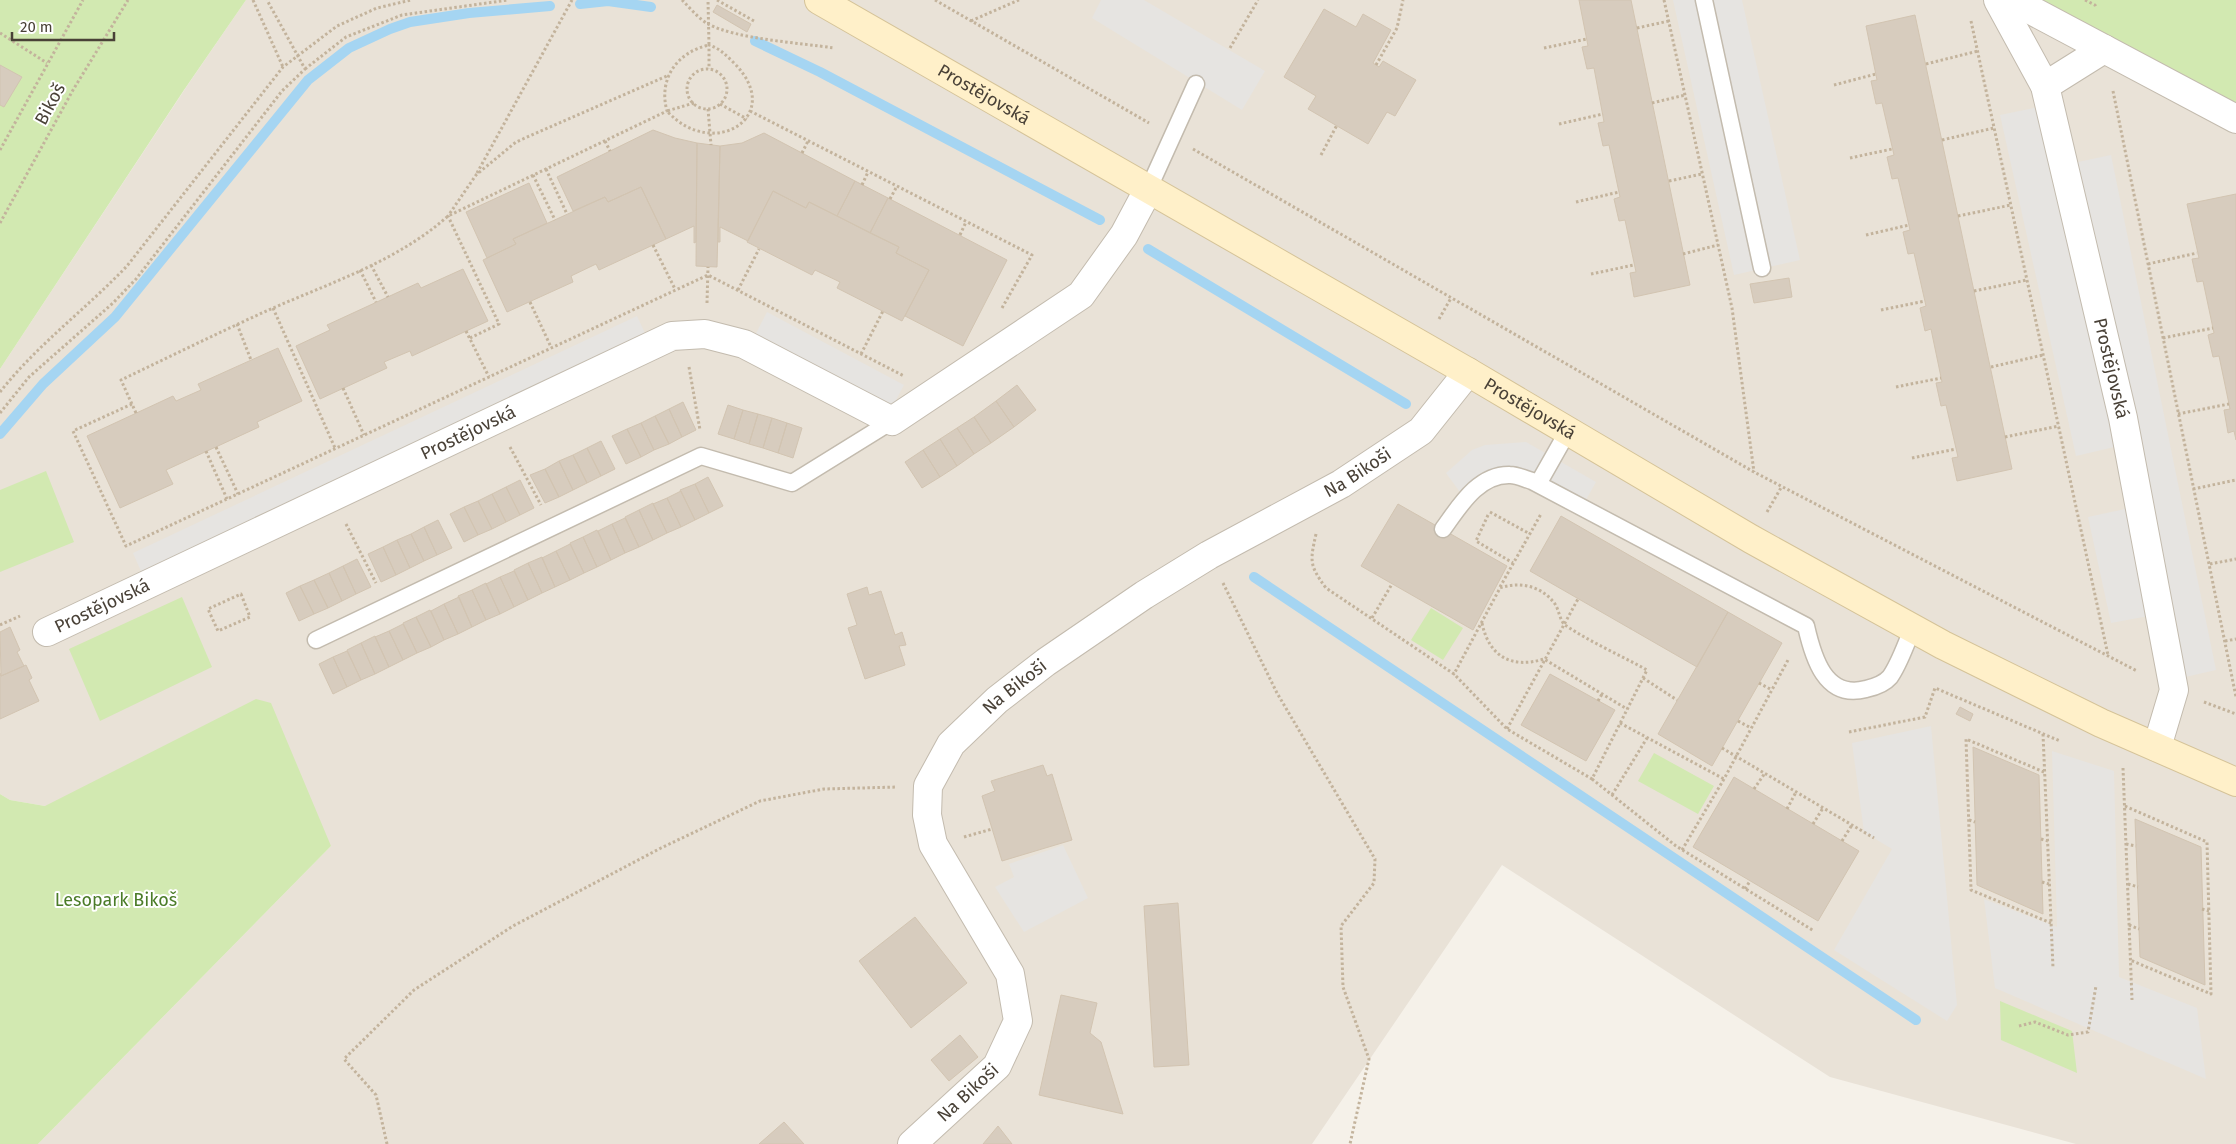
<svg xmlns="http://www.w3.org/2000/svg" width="2236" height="1144" viewBox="0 0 2236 1144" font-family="'Fira Sans',sans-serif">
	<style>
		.residential { fill: #e9e2d7 }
		.green { fill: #d2e9b1 }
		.parking { fill: #e6e4e1 }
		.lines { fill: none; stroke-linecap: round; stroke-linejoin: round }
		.stream { stroke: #a5d5f2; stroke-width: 10 }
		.building { fill: #d7ccbe; stroke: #d2c4b1 }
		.lane-casing { stroke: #c3bbae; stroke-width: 19 }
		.street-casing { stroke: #c3bbae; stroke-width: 30 }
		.secondary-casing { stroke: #d5c398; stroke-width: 30 }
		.path { stroke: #c3b39c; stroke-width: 3; stroke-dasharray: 2.5 2.5; stroke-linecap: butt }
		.lane { stroke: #fff; stroke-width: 16 }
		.street { stroke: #fff; stroke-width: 28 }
		.secondary { stroke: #fff0c9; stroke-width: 28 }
		.labels { text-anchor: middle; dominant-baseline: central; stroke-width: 4; stroke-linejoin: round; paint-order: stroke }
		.street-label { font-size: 18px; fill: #494137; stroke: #fff }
		.park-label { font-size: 18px; fill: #4b7c28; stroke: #fff }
	</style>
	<rect width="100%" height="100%" fill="#f5f1e9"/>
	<!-- residential -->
	<path class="residential" d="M 246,0 L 2020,0 L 2236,115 L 2236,1144 L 2076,1144 L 1830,1077 L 1502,865 L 1312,1144 L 38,1144 L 331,846 L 45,806 L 10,800 L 0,794 L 0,369 L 187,86 Z"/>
	<!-- green -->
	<path class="green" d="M 0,0 L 246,0 L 184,90 L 0,369 Z
		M 2020,0 L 2236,0 L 2236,115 Z
		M 46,471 L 74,542 L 0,572 L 0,490 Z
		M 182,597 L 212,667 L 100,721 L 69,649 Z
		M 1431,608 L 1463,628 L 1443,660 L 1411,640 Z
		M 256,699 L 271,703 L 331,846 L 38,1144 L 0,1144 L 0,794 L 10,800 L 45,806 Z
		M 1654,753 L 1714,786 L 1698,814 L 1638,781 Z
		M 2000,1001 L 2072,1031 L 2077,1073 L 2001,1040 Z"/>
	<!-- parking -->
	<path class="parking" d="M 1101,0 L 1144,0 L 1265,71 L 1242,110 L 1092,18 Z
		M 1673,0 L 1742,0 L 1800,260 L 1734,275 Z
		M 2049,105 L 2064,165 L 2111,155 L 2216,670 L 2172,680 L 2159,614 L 2111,623 L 2088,517 L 2139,506 L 2127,444 L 2076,456 L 2000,115 Z
		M 767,312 L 904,385 L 888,415 L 751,343 Z
		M 637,316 L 651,346 L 147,585 L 133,553 Z
		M 1526,442 L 1596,482 L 1582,507 L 1510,475 L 1465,499 L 1446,473 L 1472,450 L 1485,445 Z
		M 1931,726 L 1957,1005 L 1947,1021 L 1834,950 L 1892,849 L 1864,832 L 1852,743 Z
		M 2052,751 L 2114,771 L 2119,977 L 2197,1008 L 2206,1079 L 1995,988 L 1984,899 L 2057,927 Z
		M 1063,845 L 1088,898 L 1024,932 L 995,887 L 1014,877 L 1009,864 Z"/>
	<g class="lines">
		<!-- stream -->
		<path class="stream" d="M 580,4 L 608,1 L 651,7
			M 755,41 L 820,72 L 1100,220
			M 1148,249 L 1406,404
			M 0,434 L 43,384 L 115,317 L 308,80 L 349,48 L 390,29 L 410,22 L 469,13 L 550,6
			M 1254,577 L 1916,1020"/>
	</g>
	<!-- building -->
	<path class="building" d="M 1579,0 L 1631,0 L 1690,285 L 1634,297 L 1630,273 L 1636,272 L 1625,220 L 1619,221 L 1614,199 L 1620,197 L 1609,145 L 1603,146 L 1598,123 L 1604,122 L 1594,68 L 1587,69 L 1582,47 L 1588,46 Z
		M 717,5 L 751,24 L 747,32 L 713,12 Z
		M 1324,9 L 1356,27 L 1363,14 L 1391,30 L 1373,63 L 1379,67 L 1383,61 L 1416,80 L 1395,116 L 1387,112 L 1368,144 L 1308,109 L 1316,96 L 1284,77 Z
		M 1915,15 L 2012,469 L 1957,481 L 1952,458 L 1958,457 L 1946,405 L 1941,406 L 1936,383 L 1942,382 L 1931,329 L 1925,331 L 1920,308 L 1926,306 L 1914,253 L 1908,254 L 1903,232 L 1910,230 L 1898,178 L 1892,179 L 1887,157 L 1894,155 L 1882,103 L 1876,104 L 1871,81 L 1877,80 L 1866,26 Z
		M 0,65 L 22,77 L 4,107 L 0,105 Z
		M 653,130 L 675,138 L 697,143 L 696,242 L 694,243 L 694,226 L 666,239 L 641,187 L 608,202 L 605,197 L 573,211 L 557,177 Z
		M 764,133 L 855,181 L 837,216 L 809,202 L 806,208 L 773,191 L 748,241 L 720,227 L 720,242 L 718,242 L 720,146 L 742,143 Z
		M 697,143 L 720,146 L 717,267 L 696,266 Z
		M 855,181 L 888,198 L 870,233 L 837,216 Z
		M 529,183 L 547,223 L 513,239 L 516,244 L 487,258 L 466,212 Z
		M 641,187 L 666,239 L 599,270 L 596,264 L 571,276 L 573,282 L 507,312 L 483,260 L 516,244 L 513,239 L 605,197 L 608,202 Z
		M 773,191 L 806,208 L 809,202 L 899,247 L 896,253 L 929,270 L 902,321 L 837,288 L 840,282 L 815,270 L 812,275 L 747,242 Z
		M 2236,194 L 2236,440 L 2234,431 L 2228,433 L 2224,410 L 2230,409 L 2229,404 L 2219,356 L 2213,357 L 2208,335 L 2214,333 L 2203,281 L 2197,282 L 2192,259 L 2199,258 L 2187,204 Z
		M 888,198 L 1007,260 L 963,346 L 905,316 L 929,270 L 896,253 L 899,247 L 870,233 Z
		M 463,269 L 488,321 L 412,356 L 410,351 L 384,362 L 387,368 L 320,399 L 296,346 L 330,330 L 327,325 L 418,283 L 421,288 Z
		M 1789,278 L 1792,297 L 1754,303 L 1750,284 Z
		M 278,348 L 302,401 L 257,422 L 259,427 L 166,470 L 173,484 L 120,508 L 87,436 L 173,396 L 176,401 L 201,390 L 198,384 Z
		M 1017,385 L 1036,410 L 1014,427 L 996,401 Z
		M 996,401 L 1014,427 L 991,443 L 974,417 Z
		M 683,402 L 696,430 L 682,437 L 669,409 Z
		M 728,405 L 743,410 L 734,439 L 718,434 Z
		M 669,409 L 682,437 L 669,444 L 655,416 Z
		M 743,410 L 758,414 L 749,444 L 734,439 Z
		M 758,414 L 772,418 L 763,448 L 749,444 Z
		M 655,416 L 669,444 L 654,450 L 641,423 Z
		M 974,417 L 991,443 L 974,454 L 957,428 Z
		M 772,418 L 787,423 L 778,453 L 763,448 Z
		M 641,423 L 654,450 L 641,457 L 627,429 Z
		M 787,423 L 802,428 L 793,458 L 778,453 Z
		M 957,428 L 974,454 L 957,466 L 940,439 Z
		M 627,429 L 641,457 L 626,464 L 612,436 Z
		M 940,439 L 957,466 L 940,477 L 923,450 Z
		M 601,441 L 615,469 L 601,476 L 587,448 Z
		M 587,448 L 601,476 L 587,483 L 573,455 Z
		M 923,450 L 940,477 L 922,488 L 905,462 Z
		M 573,455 L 587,483 L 573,490 L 559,461 Z
		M 559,461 L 573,490 L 559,497 L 545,469 Z
		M 545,469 L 559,497 L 545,503 L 530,475 Z
		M 708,477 L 723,506 L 709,513 L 695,484 Z
		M 520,480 L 534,508 L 520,515 L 506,487 Z
		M 695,484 L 709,513 L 695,520 L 680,490 Z
		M 506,487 L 520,515 L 506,522 L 492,494 Z
		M 681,491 L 695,520 L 681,527 L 667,498 Z
		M 492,494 L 506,522 L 492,529 L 478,501 Z
		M 667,498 L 681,527 L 667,533 L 653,504 Z
		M 478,501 L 492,529 L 478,535 L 464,507 Z
		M 653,503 L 667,533 L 653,540 L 639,510 Z
		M 1398,504 L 1507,566 L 1473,630 L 1361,566 Z
		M 464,507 L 478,535 L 464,542 L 450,514 Z
		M 639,510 L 653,540 L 639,547 L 625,517 Z
		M 1561,516 L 1728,612 L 1697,667 L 1530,571 Z
		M 625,518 L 639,547 L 625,553 L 612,524 Z
		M 438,520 L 452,548 L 437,555 L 424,527 Z
		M 612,524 L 625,553 L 611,560 L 598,531 Z
		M 424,527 L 437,555 L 424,561 L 411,534 Z
		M 597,530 L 611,560 L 597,567 L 583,537 Z
		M 411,534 L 424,561 L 410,568 L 397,540 Z
		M 583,537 L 597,567 L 584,573 L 570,543 Z
		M 397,540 L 410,568 L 396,575 L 383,547 Z
		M 570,544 L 584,573 L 570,580 L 556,551 Z
		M 383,547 L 396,575 L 381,582 L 368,554 Z
		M 556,551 L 570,580 L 555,587 L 542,558 Z
		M 542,557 L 555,587 L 542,593 L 528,563 Z
		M 357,559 L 371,587 L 356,594 L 343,566 Z
		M 528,563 L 542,593 L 528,600 L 514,570 Z
		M 343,566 L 356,594 L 342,601 L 329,573 Z
		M 514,571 L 528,600 L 514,607 L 500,577 Z
		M 329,573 L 342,601 L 328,608 L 314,580 Z
		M 500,577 L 514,607 L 500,614 L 486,584 Z
		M 314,580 L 328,608 L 314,614 L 300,586 Z
		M 486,583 L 500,614 L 486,620 L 472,590 Z
		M 300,586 L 314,614 L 299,621 L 286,593 Z
		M 867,587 L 869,595 L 881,591 L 895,635 L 902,632 L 906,645 L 899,646 L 905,665 L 865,679 L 848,628 L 857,625 L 847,594 Z
		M 472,590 L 486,620 L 472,627 L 458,596 Z
		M 459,597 L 472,627 L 458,634 L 444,604 Z
		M 444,604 L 458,634 L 444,640 L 431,611 Z
		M 430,610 L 444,640 L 431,647 L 416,617 Z
		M 1728,612 L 1782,643 L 1712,766 L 1658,734 Z
		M 416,617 L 431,647 L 417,653 L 403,623 Z
		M 403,624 L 417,653 L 403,660 L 389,631 Z
		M 10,627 L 20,650 L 17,652 L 24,666 L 1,676 L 0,632 Z
		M 389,631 L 403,660 L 389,667 L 375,637 Z
		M 375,636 L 389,667 L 375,674 L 361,643 Z
		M 361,643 L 375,674 L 361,680 L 347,650 Z
		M 347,651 L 361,680 L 347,687 L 333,657 Z
		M 333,657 L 347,687 L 333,694 L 319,664 Z
		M 26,665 L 32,678 L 29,680 L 39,701 L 0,719 L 0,673 L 1,676 Z
		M 1550,674 L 1615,710 L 1586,761 L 1521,725 Z
		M 1960,707 L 1973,714 L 1970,721 L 1956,714 Z
		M 1973,747 L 2039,775 L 2043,914 L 1977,885 Z
		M 1043,765 L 1047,776 L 1052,774 L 1072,840 L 1002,861 L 982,796 L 995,791 L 991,781 Z
		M 1734,777 L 1859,851 L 1818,921 L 1693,847 Z
		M 2135,819 L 2201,847 L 2205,985 L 2140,957 Z
		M 1178,903 L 1189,1065 L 1154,1067 L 1144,906 Z
		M 915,917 L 967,983 L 911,1028 L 859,961 Z
		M 1061,995 L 1097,1003 L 1090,1033 L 1101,1042 L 1123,1114 L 1039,1095 Z
		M 960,1035 L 978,1057 L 949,1081 L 931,1060 Z
		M 784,1122 L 804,1144 L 759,1144 Z
		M 998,1126 L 1012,1144 L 983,1144 Z"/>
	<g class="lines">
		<!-- lane casing -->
		<g class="lane-casing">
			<path id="lane" d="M 1704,0 L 1762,268
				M 1148,190 L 1196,84
				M 1538,484 L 1568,431
				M 1443,529 C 1459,507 1478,474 1510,475 C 1517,475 1525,479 1532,481 L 1806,626 C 1813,657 1825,700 1866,689 C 1875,687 1884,684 1890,677 C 1900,663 1906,643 1913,628
				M 316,640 L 701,456 L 792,483 L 892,421"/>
		</g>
		<!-- street casing -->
		<g class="street-casing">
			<g id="street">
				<path id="s1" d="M 1998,0 L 2045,86 L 2123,418 L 2174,690 L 2157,747"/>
				<path d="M 2012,0 L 2236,119"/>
				<path d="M 2045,86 L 2104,49"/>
				<path id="s2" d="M 47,632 L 672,336 L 705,334 L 744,344 L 892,421 L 1081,295 L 1124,235 L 1148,190"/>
				<path id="s3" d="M 912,1144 L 997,1066 L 1018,1021 L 1010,974 L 933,844 L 927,815 L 928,786 L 951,744 L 997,700 L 1046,662 L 1144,595 L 1209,555 L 1341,484 L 1421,431 L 1468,372"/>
			</g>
		</g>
		<!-- secondary casing -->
		<g class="secondary-casing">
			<g id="secondary">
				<path id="s4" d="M 819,0 L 1468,372 L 1751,539 L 1943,645 L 2101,723 L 2236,782"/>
			</g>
		</g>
		<!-- path -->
		<path class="path" d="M 253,0 L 283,67
			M 682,0 C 690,8 698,18 708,24 C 736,39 801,43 834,48
			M 717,0 L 754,21
			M 935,0 L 1149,123
			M 1664,0 L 1732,308 L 1754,472
			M 2085,0 L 2095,5 L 2096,8
			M 971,21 L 1019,0
			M 1971,21 L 2108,655
			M 1637,28 L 1669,21
			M 0,33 L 47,63
			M 1230,48 L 1258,0
			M 1544,48 L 1587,39
			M 1926,64 L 1978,51
			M 1376,65 L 1397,28 L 1403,0
			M 305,69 L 346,37 L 402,15 L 508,0
			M687 89a20 20 0 1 1 40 0a20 20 0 1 1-40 0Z
			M 1834,85 L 1876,74
			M 2113,91 L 2236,697
			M 694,103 L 667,111 C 713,162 787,116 734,63 C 726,55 719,48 709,45 L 709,69
			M 1652,103 L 1685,95
			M 720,104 L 747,119
			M 708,109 L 711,145
			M 750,111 L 1032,255 L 1002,308
			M 1559,124 L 1603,114
			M 1942,140 L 1994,128
			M 605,141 L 610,151
			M 1193,149 L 1754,472 L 2137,671
			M 0,150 L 83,0
			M 802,153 L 808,141
			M 1321,155 L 1337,125
			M 1850,158 L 1892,149
			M 546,169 L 567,214
			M 477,173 L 572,0
			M 533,175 L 555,220
			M 1669,181 L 1702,174
			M 862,185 L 868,172
			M 890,199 L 897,186
			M 1576,202 L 1619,192
			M 1958,216 L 2011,205
			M 0,223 L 73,90 L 128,0
			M 960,235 L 966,222
			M 1866,235 L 1909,225
			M 653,245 L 675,289
			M 1683,254 L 1718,245
			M 2148,264 L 2197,253
			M 371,265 L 388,297
			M 360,270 L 376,302
			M 1591,274 L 1634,265
			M 738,290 L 759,249
			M 1974,291 L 2027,280
			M 530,302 L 551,347
			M 707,303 L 708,267
			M 273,308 L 335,448
			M 1881,310 L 1925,301
			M 1439,319 L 1451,298
			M 237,324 L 251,360
			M 466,331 L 489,377
			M 470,338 L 499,324 L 448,216 L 476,175 L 516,142 L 669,75
			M 2163,338 L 2213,328
			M 861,354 L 883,311
			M 689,367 L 700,430
			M 1991,367 L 2043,355
			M 1896,387 L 1941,378
			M 343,388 L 364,435
			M 0,392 C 37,345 86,309 127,266 L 283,67 L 337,26 L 377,8 L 411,0
			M 132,404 L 73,431 L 126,546 L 708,275 L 904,376
			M 0,413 L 29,377 L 113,303 L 136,279 L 282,91 L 305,69 L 267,0
			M 136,413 L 121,380 C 171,356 222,331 273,308 C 333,282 399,260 448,216 L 667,111 C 658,79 677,52 709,45 L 708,0
			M 2178,414 L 2229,404
			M 2005,437 L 2059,426
			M 216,447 L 238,494
			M 510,447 L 541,505
			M 206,451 L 227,499
			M 1912,458 L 1956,449
			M 2193,489 L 2236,480
			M 1490,512 L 1530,534
			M 1767,512 L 1782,486
			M 1488,515 L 1476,541 L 1513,563
			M 346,524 L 376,583
			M 1316,534 C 1310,561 1309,565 1326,588 L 1454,674 L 1500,588 C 1520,581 1542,586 1555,604 C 1559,610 1560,621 1565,625 C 1590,642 1620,655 1647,670 L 1592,779 L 1507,729 L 1454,674
			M 2210,564 L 2236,559
			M 1223,583 L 1277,693 L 1375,859 L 1374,883 L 1341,926 L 1343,987 L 1369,1059 L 1350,1144
			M 1500,587 L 1541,514
			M 241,594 L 250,617 L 218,631 L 208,609 Z
			M 1372,618 L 1392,584
			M 1482,623 C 1489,657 1512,669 1544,659 L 1627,709
			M 0,625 L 20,616
			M 2225,641 L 2236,639
			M 1643,678 L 1677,700
			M 1759,683 L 1772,690
			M 1598,701 L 1602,694
			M 2204,702 L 2236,714
			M 1738,721 L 1751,728
			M 1620,723 L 1724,779
			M 1507,729 L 1578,599
			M 1849,732 L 1925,717 L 1935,688 L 2060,741
			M 2043,734 L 2053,968
			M 1722,748 L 1874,838
			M 2123,768 L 2132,1000
			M 2044,772 L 1966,739 L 1971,890 L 2051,923
			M 1592,779 L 1676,846 L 1814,931
			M 1754,789 L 1765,773
			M 1612,795 L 1647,738
			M 2125,806 L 2207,842 L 2211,994 L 2130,960
			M 1787,809 L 1796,792
			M 1969,820 L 1975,822
			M 1813,824 L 1823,808
			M 964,837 L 992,829
			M 2041,839 L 2048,841
			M 1842,841 L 1852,825
			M 2126,844 L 2136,846
			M 1682,850 L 1724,779 L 1788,660
			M 2042,882 L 2049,884
			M 2128,884 L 2138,887
			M 1745,889 L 1750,881
			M 2202,909 L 2209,911
			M 2129,925 L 2139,929
			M 2019,1026 L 2035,1022 L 2068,1035 L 2088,1032 L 2096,986
			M 387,1144 L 376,1095 L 344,1059 L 414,990 L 513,926 L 661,848 L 760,801 L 824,789 L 897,787"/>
		<!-- lane -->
		<use href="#lane" class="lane"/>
		<!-- street -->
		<use href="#street" class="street"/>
		<!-- secondary -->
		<use href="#secondary" class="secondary"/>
	</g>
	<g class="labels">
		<!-- street labels -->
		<g class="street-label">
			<text stroke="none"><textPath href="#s4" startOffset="190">Prostějovská</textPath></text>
			<text transform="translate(50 104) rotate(-62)">Bikoš</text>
			<text stroke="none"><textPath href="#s1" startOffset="388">Prostějovská</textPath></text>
			<text stroke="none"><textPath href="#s4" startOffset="820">Prostějovská</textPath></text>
			<text stroke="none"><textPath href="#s2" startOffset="466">Prostějovská</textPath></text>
			<text stroke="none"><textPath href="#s3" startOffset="961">Na Bikoši</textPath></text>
			<text stroke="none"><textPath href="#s2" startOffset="61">Prostějovská</textPath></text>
			<text stroke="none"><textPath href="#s3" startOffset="556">Na Bikoši</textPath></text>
			<text stroke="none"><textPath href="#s3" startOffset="76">Na Bikoši</textPath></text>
		</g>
		<!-- park labels -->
		<g class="park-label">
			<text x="116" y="900">Lesopark Bikoš</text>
		</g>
	</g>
	<!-- scale -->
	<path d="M12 32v8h102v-8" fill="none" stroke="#494137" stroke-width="2.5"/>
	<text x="20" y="32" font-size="15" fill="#494137" stroke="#ffffff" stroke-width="4" paint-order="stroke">20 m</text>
</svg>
